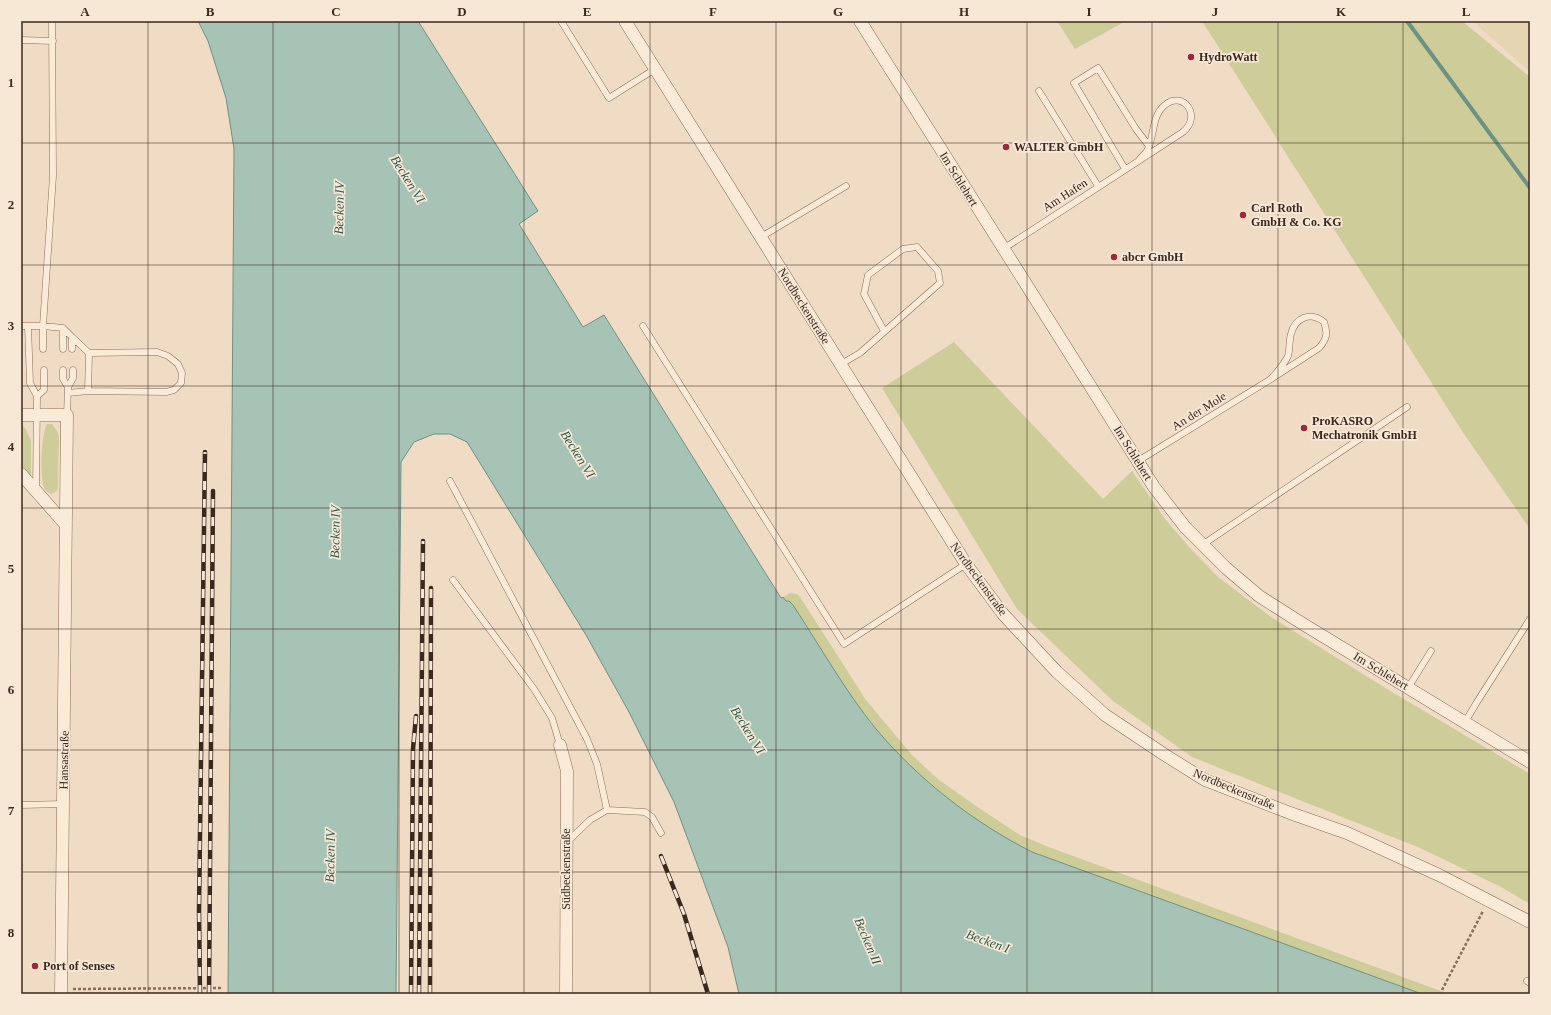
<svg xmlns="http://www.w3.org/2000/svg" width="1551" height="1015" viewBox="0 0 1551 1015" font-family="Georgia,serif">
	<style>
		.farmland { fill: #e5d5b2 }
		.green { fill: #cecc98 }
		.water { fill: #a7c3b6; stroke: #6d9283 }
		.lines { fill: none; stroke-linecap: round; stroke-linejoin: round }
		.stream { stroke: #6d9283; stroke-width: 4 }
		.lane-casing { stroke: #8b6c5a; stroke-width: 7 }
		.street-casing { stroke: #8b6c5a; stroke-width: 13 }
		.path { stroke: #8b6c5a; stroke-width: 2.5; stroke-dasharray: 3 2; stroke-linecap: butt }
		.lane { stroke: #faebd8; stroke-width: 6 }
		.street { stroke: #faebd8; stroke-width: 12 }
		.rail-casing { stroke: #3b281e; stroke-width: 4.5 }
		.rail { stroke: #f7e7d5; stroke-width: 3; stroke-dasharray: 9; stroke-linecap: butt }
		.grid { fill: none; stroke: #3b281e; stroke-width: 1; stroke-opacity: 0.55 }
		.poi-dot { fill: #9c283c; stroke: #f7e7d5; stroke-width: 1.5 }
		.labels { text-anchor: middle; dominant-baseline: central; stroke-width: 3.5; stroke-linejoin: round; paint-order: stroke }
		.poi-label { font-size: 12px; font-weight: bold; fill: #3b281e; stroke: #f7e7d5; text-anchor: start }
		.street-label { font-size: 12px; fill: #3b281e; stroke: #f7e7d5 }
		.water-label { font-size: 13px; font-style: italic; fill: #2d5b51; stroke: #f7e7d5 }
		.neatline { fill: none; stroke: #3b281e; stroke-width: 1.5 }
		.grid-label { font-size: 13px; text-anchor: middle; font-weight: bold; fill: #3b281e }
	</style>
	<rect width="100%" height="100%" fill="#f0dcc5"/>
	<!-- farmland -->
	<path class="farmland" d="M 1474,21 L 1530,21 L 1530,72 L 1479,27 Z"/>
	<!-- green -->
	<path class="green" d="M 1057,21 L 1126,21 L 1075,49 Z
		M 1202,21 L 1462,21 L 1530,77 L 1530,529 L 1464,434 Z
		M 954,342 L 1103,499 L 1132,471 L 1165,519 L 1189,547 L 1218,577 L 1271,617 L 1392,692 L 1530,774 L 1530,904 L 1501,887 L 1420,848 L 1192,757 L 1113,701 L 1017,609 L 882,388 Z
		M 47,424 L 52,424 L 57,431 L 59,437 L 58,487 L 57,491 L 51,494 L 45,490 C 39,478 41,436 47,424 Z
		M 21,425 L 25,428 L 31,440 L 31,476 L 21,468 Z
		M 790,593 L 797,594 L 800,597 L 866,700 L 912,755 L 939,780 L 979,808 L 1020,835 L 1046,846 L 1449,994 L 1422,994 L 1032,852 C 973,822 919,780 876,729 C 845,691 820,646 793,605 L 789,601 L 786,601 L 783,597 Z"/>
	<!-- water -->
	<path class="water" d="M 198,21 L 418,21 L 538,211 L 519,224 L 583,327 L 604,315 L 781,598 L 783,597 L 786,601 L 789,601 L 793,605 C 820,646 845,691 876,729 C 919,780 973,822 1032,852 L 1422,994 L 739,994 L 728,947 L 674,802 L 629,712 L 586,635 L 467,442 L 450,434 L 434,434 L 414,442 L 401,462 L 396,994 L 228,994 L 234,149 L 226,98 L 208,41 Z"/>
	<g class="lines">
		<!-- stream -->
		<path class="stream" d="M 1407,21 L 1530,188"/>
		<!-- lane casing -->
		<g class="lane-casing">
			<path id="lane" d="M 561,21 L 609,98 L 655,69
				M 21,40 L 53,41
				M 1039,91 L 1098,186
				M 1125,169 L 1074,83 L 1098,68 L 1136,129 L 1149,146
				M 761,237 L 846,186
				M 1003,249 L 1183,132 C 1203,115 1182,90 1165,105 C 1151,116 1155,136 1147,151 C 1145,154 1141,157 1139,160
				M 21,326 L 43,326 L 53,176 L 52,21
				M 28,326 L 30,383 L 37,396 L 36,490
				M 643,326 L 844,644 L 966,564
				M 72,337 L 89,353 L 88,391 L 166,392 L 174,390 L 181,383 L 182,373 L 178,364 L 168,356 L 157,352 L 89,353
				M 43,349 L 43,326 L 63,328 L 72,337 L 72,349
				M 63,349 L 63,328
				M 841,364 L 860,353 L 940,283 L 938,271 L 917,247 L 903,249 L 868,275 L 864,294 L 884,331
				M 63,370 L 63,379 L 68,387
				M 68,393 L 88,391
				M 37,396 L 44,390 L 44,370
				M 67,415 L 68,387 L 73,378 L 73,370
				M 1138,461 L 1271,379 L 1319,348 C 1327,339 1328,333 1324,322 C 1310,311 1295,318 1291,334 C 1289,341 1290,349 1288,356 C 1284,365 1277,372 1271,379
				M 450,481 L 587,739 L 597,764 L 607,810
				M 1202,545 L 1407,407
				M 453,580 L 534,689 L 552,718 L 560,745
				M 1408,688 L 1431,651
				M 1465,722 L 1477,702 L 1530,619
				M 21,805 L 63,804
				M 567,842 L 590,820 L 607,810 L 645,812 L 652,817 L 661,833
				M 1527,981 L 1530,983"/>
		</g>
		<!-- street casing -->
		<g class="street-casing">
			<path id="street" d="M 625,21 L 966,564 L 1003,614 L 1057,672 L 1105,715 L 1165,755 L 1205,780 L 1290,813 L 1347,833 L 1439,875 L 1530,922
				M 860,21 L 1154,487 L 1185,527 L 1226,568 L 1259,596 L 1303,624 L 1530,762
				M 21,415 L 67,415 L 61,994
				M 21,474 L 66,525
				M 560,745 L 567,771 L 566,994"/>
		</g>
		<!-- path -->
		<path class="path" d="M 73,989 L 222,988
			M 1442,990 L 1483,911"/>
		<!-- lane -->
		<use href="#lane" class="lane"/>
		<!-- street -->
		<use href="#street" class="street"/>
		<!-- rail casing -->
		<g class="rail-casing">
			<path id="rail" d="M 661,856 L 684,914 L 708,994
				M 200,994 L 199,911 L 205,452
				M 209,994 L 213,491
				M 411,994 L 413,749 L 416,716
				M 419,994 L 423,541
				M 430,994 L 431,588"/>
		</g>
		<!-- rail -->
		<use href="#rail" class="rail"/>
	</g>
	<!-- grid -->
	<path class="grid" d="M 148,21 L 148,994M 273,21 L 273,994M 399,21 L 399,994M 524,21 L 524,994M 650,21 L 650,994M 776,21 L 776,994M 901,21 L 901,994M 1027,21 L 1027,994M 1152,21 L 1152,994M 1278,21 L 1278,994M 1403,21 L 1403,994M 21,143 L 1530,143M 21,265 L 1530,265M 21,386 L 1530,386M 21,508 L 1530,508M 21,629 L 1530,629M 21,750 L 1530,750M 21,872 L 1530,872"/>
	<!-- markers -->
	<g class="poi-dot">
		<circle cx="1191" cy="57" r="4"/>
		<circle cx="1006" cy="147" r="4"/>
		<circle cx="1243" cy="215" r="4"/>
		<circle cx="1114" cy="257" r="4"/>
		<circle cx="1304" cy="428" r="4"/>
		<circle cx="35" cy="966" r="4"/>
	</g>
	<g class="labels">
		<!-- poi labels -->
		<g class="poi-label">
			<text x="1199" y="57">HydroWatt</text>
			<text x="1014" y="147">WALTER GmbH</text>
			<text x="1251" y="208">Carl Roth<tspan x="1251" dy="14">GmbH &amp; Co. KG</tspan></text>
			<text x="1122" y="257">abcr GmbH</text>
			<text x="1312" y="421">ProKASRO<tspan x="1312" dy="14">Mechatronik GmbH</tspan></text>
			<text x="43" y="966">Port of Senses</text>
		</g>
		<!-- street labels -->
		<g class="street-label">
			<text transform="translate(959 179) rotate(58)">Im Schlehert</text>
			<text transform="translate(1065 195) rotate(-33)">Am Hafen</text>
			<text transform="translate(804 306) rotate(58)">Nordbeckenstraße</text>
			<text transform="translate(1199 411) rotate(-32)">An der Mole</text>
			<text transform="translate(1133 453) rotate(58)">Im Schlehert</text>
			<text transform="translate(979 579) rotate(54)">Nordbeckenstraße</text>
			<text transform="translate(1381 671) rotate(31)">Im Schlehert</text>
			<text transform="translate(64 760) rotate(-89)">Hansastraße</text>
			<text transform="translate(1234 789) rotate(23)">Nordbeckenstraße</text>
			<text transform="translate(566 869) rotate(-90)">Südbeckenstraße</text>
		</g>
		<!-- water labels -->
		<g class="water-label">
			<text transform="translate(408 179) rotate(58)">Becken VI</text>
			<text transform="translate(339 208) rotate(-89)">Becken IV</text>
			<text transform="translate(578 454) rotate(58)">Becken VI</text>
			<text transform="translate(335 532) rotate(-89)">Becken IV</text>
			<text transform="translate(748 730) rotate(58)">Becken VI</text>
			<text transform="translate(330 856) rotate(-89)">Becken IV</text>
			<text transform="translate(868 941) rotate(67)">Becken II</text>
			<text transform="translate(988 941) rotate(20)">Becken I</text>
		</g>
	</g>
	<!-- border -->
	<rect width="1551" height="1015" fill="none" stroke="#f7e7d5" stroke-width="44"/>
	<rect x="22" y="22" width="1507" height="971" class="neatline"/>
	<g class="grid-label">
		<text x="85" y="16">A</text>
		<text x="210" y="16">B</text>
		<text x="336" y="16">C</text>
		<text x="462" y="16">D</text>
		<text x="587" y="16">E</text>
		<text x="713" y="16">F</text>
		<text x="838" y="16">G</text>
		<text x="964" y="16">H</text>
		<text x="1089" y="16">I</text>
		<text x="1215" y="16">J</text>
		<text x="1341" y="16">K</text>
		<text x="1466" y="16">L</text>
		<text x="11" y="87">1</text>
		<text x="11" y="209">2</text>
		<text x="11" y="330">3</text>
		<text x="11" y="451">4</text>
		<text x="11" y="573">5</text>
		<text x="11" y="694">6</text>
		<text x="11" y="815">7</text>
		<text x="11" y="937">8</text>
	</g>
</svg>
